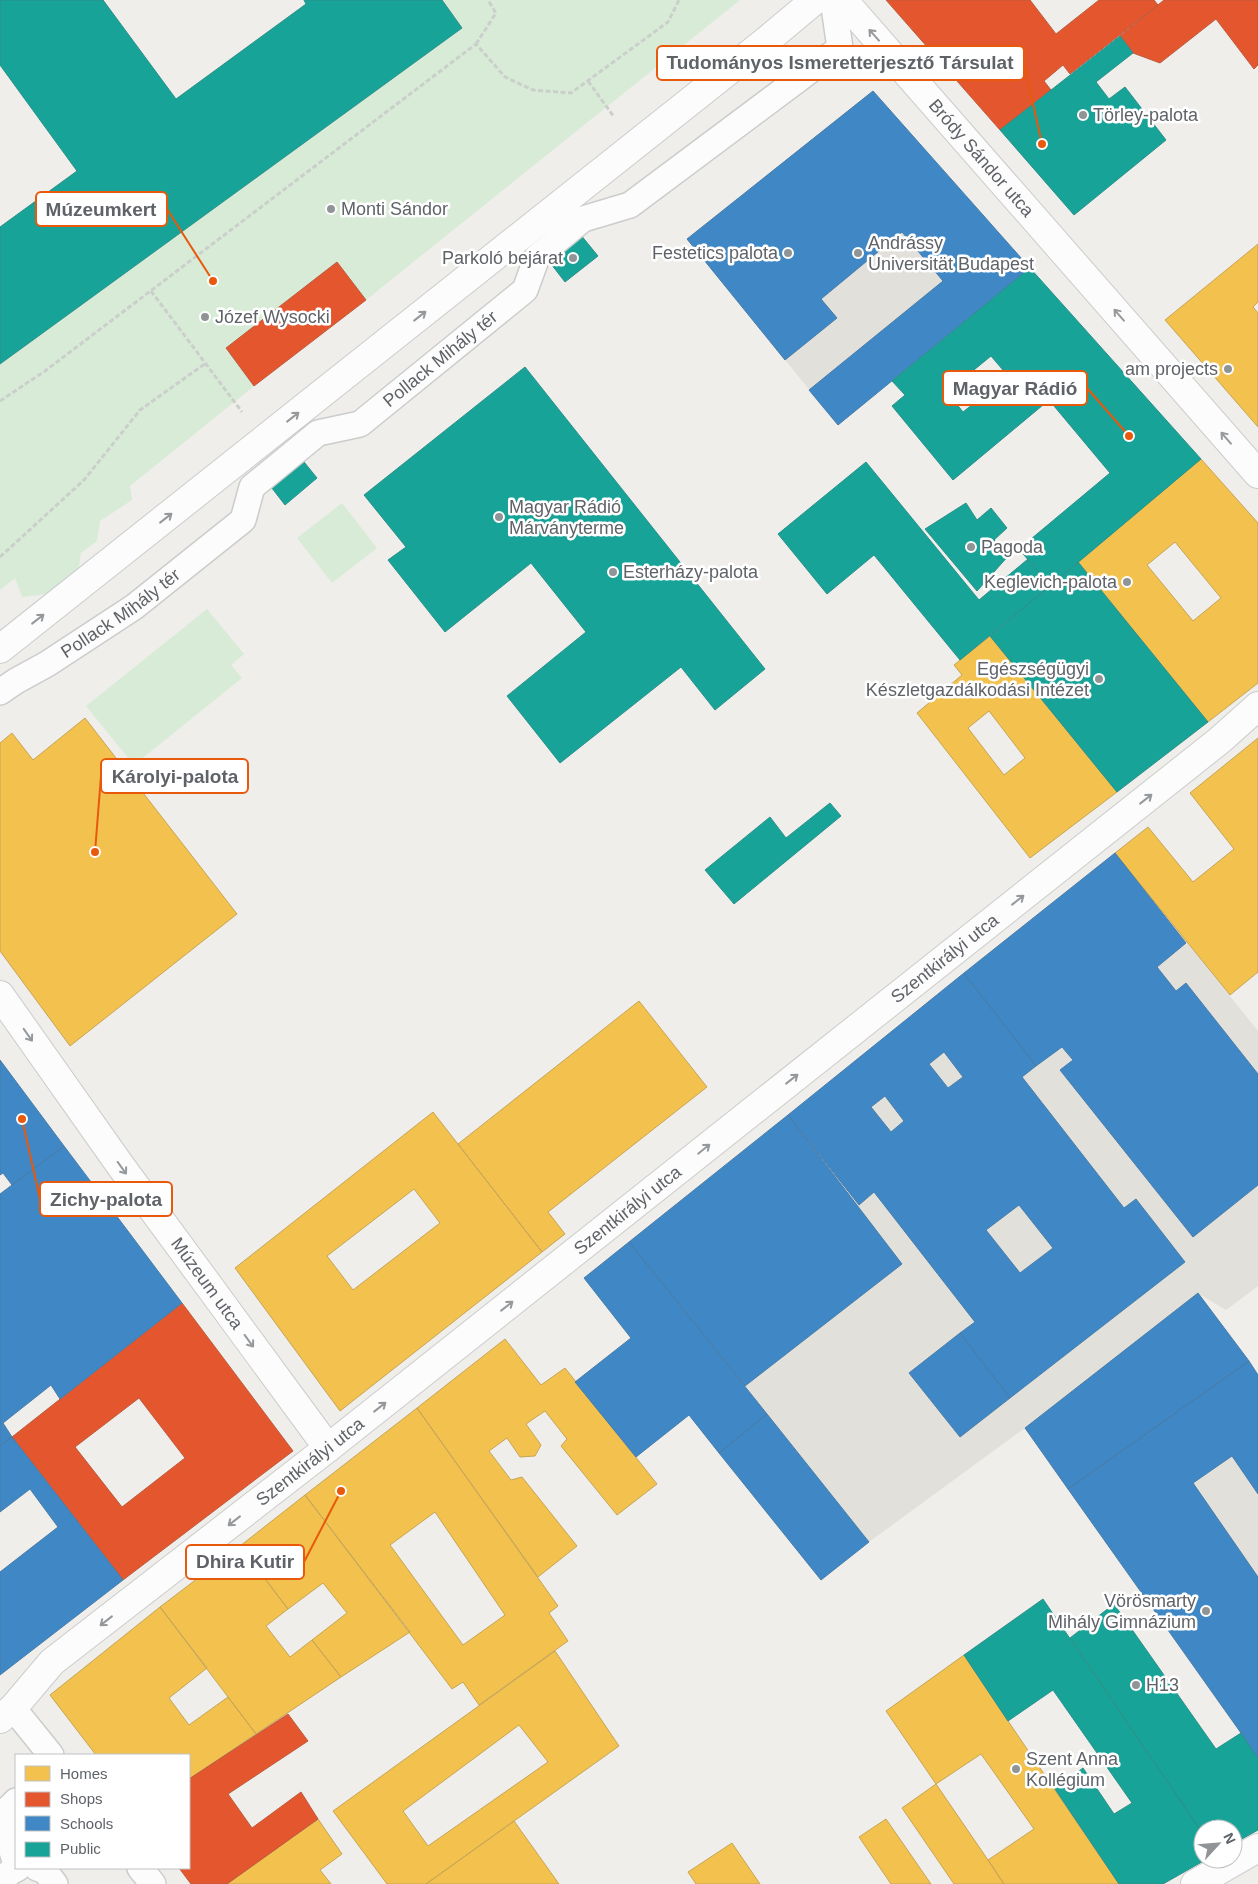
<svg xmlns="http://www.w3.org/2000/svg" width="1258" height="1884" viewBox="0 0 1258 1884" font-family="Helvetica,sans-serif">
	<style>
		.education { fill: #e2e0da }
		.green { fill: #d8ebd6 }
		.homes { fill: #f2c14e; stroke: #c6a556; fill-rule: evenodd }
		.shops { fill: #e4572e; stroke: #bc5b3f; fill-rule: evenodd }
		.schools { fill: #3f88c5; stroke: #497da9; fill-rule: evenodd }
		.public { fill: #17a398; stroke: #2d908a; fill-rule: evenodd }
		.lines { fill: none; stroke-linecap: round; stroke-linejoin: round }
		.pedestrian-casing { stroke: #cbcccc; stroke-width: 28 }
		.minor-casing { stroke: #cbcccc; stroke-width: 30 }
		.path { stroke: #cacfcc; stroke-width: 3; stroke-dasharray: 5 2.5; stroke-linecap: butt }
		.pedestrian { stroke: #fdfcfc; stroke-width: 25 }
		.minor { stroke: #fdfcfc; stroke-width: 28 }
		.oneway { stroke: #96999c }
		.poi-dot { fill: #919496; stroke: #fff; stroke-width: 2 }
		.labels { text-anchor: middle; dominant-baseline: central; stroke-width: 5; stroke-linejoin: round; paint-order: stroke }
		.poi-label { font-size: 18px; fill: #5f6368; stroke: #fff; text-anchor: start }
		.street-label { font-size: 18px; fill: #5f6368; stroke: #fff }
		.leader { fill: none; stroke: #e8590c; stroke-width: 2 }
		.callout-dot { fill: #e8590c; stroke: #fff; stroke-width: 2 }
		.callout { fill: #fff; stroke: #e8590c; stroke-width: 2 }
		.callout-label { font-size: 19px; text-anchor: middle; font-weight: bold; fill: #5f6368 }
	</style>
	<rect width="100%" height="100%" fill="#efeeea"/>
	<!-- education -->
	<path class="education" d="M 873,91 L 1030,268 L 838,425 L 687,239 Z
		M 1115,853 L 1258,1031 L 1258,1286 L 1226,1310 L 1199,1294 L 1258,1375 L 1258,1759 L 1241,1733 L 1025,1428 L 869,1542 L 629,1242 Z"/>
	<!-- green -->
	<path class="green" d="M 442,0 L 740,0 L 366,300 L 337,262 L 226,348 L 254,386 L 130,486 L 132,500 L 100,521 L 97,541 L 81,553 L 77,578 L 55,593 L 22,597 L 15,578 L 0,590 L 0,364 L 462,28 Z
		M 342,503 L 377,548 L 332,583 L 297,538 Z
		M 207,609 L 244,654 L 231,665 L 242,678 L 134,765 L 86,706 Z"/>
	<!-- homes -->
	<path class="homes" d="M 1258,244 L 1258,302 L 1253,307 L 1258,313 L 1258,427 L 1165,320 Z
		M 1201,459 L 1258,523 L 1258,683 L 1208,722 L 1078,562 ZM 1175,542 L 1221,598 L 1193,621 L 1147,565 Z
		M 990,636 L 1117,792 L 1030,858 L 917,713 L 962,675 L 954,665 ZM 989,711 L 1025,758 L 1004,775 L 968,728 Z
		M 85,718 L 237,914 L 70,1046 L 0,951 L 0,743 L 12,733 L 33,760 Z
		M 1258,738 L 1258,972 L 1230,995 L 1115,853 L 1148,827 L 1193,882 L 1234,849 L 1190,793 Z
		M 639,1001 L 707,1087 L 548,1212 L 565,1234 L 542,1252 L 458,1144 Z
		M 433,1112 L 542,1252 L 340,1411 L 235,1268 ZM 414,1189 L 440,1223 L 353,1290 L 327,1256 Z
		M 505,1339 L 541,1385 L 565,1368 L 657,1484 L 617,1515 L 561,1446 L 567,1439 L 545,1411 L 526,1424 L 541,1445 L 535,1456 L 520,1457 L 507,1438 L 489,1451 L 511,1480 L 522,1477 L 577,1546 L 538,1577 L 417,1408 Z
		M 417,1408 L 558,1606 L 549,1613 L 568,1641 L 479,1705 L 463,1682 L 452,1689 L 305,1495 ZM 435,1512 L 505,1615 L 463,1645 L 390,1545 Z
		M 305,1495 L 410,1632 L 341,1677 L 312,1640 L 347,1613 L 323,1583 L 288,1609 L 240,1546 Z
		M 240,1546 L 288,1609 L 266,1626 L 290,1657 L 312,1640 L 341,1677 L 256,1734 L 160,1607 Z
		M 160,1607 L 207,1668 L 169,1698 L 189,1725 L 228,1697 L 256,1734 L 189,1779 L 189,1755 L 96,1755 L 50,1695 Z
		M 555,1651 L 619,1746 L 426,1884 L 387,1884 L 333,1811 ZM 519,1725 L 548,1762 L 428,1846 L 403,1811 Z
		M 964,1655 L 1008,1721 L 1119,1884 L 1004,1884 L 988,1860 L 1034,1829 L 981,1754 L 936,1784 L 886,1711 Z
		M 936,1784 L 988,1860 L 1004,1884 L 954,1884 L 902,1808 Z
		M 318,1819 L 342,1854 L 320,1870 L 331,1884 L 227,1884 Z
		M 886,1819 L 931,1884 L 891,1884 L 859,1837 Z
		M 514,1821 L 559,1884 L 426,1884 Z
		M 732,1843 L 760,1884 L 696,1884 L 688,1872 Z"/>
	<!-- shops -->
	<path class="shops" d="M 886,0 L 1030,0 L 1056,34 L 1099,0 L 1154,0 L 1158,5 L 1070,74 L 1063,65 L 1044,81 L 1051,90 L 1000,130 Z
		M 1164,0 L 1258,0 L 1258,65 L 1254,69 L 1216,19 L 1160,63 L 1133,53 L 1120,36 Z
		M 337,262 L 366,300 L 254,386 L 226,348 Z
		M 182,1303 L 293,1451 L 123,1580 L 12,1437 ZM 139,1398 L 185,1458 L 122,1507 L 75,1447 Z
		M 288,1714 L 308,1741 L 228,1794 L 252,1828 L 301,1792 L 318,1819 L 227,1884 L 191,1884 L 179,1868 L 189,1868 L 189,1779 Z"/>
	<!-- schools -->
	<path class="schools" d="M 873,91 L 1030,268 L 838,425 L 809,390 L 943,281 L 902,232 L 821,299 L 837,318 L 785,360 L 687,239 Z
		M 1115,853 L 1186,943 L 1157,967 L 1176,991 L 1186,983 L 1258,1074 L 1258,1185 L 1193,1237 L 1060,1070 L 1073,1060 L 1062,1047 L 1036,1066 L 964,973 Z
		M 964,973 L 1036,1066 L 1022,1077 L 1124,1208 L 1136,1199 L 1185,1262 L 1010,1398 L 960,1333 L 975,1322 L 874,1192 L 859,1205 L 788,1115 ZM 944,1052 L 963,1077 L 948,1088 L 929,1064 ZM 885,1096 L 904,1121 L 891,1132 L 871,1107 ZM 1019,1205 L 1053,1248 L 1020,1273 L 986,1230 Z
		M 0,1060 L 64,1146 L 12,1185 L 3,1173 L 0,1175 Z
		M 788,1115 L 902,1264 L 745,1386 L 629,1242 Z
		M 64,1146 L 182,1303 L 60,1399 L 51,1385 L 3,1423 L 12,1437 L 0,1446 L 0,1194 Z
		M 629,1242 L 767,1414 L 719,1453 L 689,1415 L 636,1457 L 575,1382 L 631,1338 L 584,1278 Z
		M 1198,1293 L 1249,1361 L 1068,1489 L 1025,1428 Z
		M 960,1333 L 1010,1398 L 960,1437 L 909,1373 Z
		M 1249,1361 L 1258,1375 L 1258,1494 L 1232,1456 L 1193,1483 L 1258,1577 L 1258,1759 L 1241,1733 L 1068,1489 Z
		M 767,1414 L 869,1542 L 821,1580 L 719,1453 Z
		M 12,1437 L 123,1580 L 0,1675 L 0,1572 L 58,1527 L 30,1489 L 0,1512 L 0,1446 Z"/>
	<!-- public -->
	<path class="public" d="M 0,0 L 103,0 L 176,99 L 306,4 L 304,0 L 442,0 L 462,28 L 0,364 L 0,227 L 77,171 L 0,65 Z
		M 1120,36 L 1133,53 L 1096,82 L 1109,99 L 1125,87 L 1166,140 L 1074,215 L 1000,130 Z
		M 580,234 L 598,256 L 565,282 L 548,260 Z
		M 1030,268 L 1201,459 L 1050,586 L 1019,549 L 1110,473 L 1049,400 L 953,480 L 892,406 L 905,395 L 892,381 ZM 991,356 L 1008,376 L 963,412 L 947,392 Z
		M 525,367 L 765,669 L 715,710 L 681,667 L 560,763 L 507,696 L 586,632 L 531,563 L 445,632 L 388,560 L 406,547 L 364,495 Z
		M 300,457 L 317,478 L 285,505 L 268,483 Z
		M 866,462 L 979,600 L 1028,559 L 1050,586 L 960,660 L 874,555 L 827,594 L 778,534 Z
		M 966,503 L 977,520 L 991,508 L 1007,528 L 994,540 L 1010,554 L 977,591 L 925,529 Z
		M 1078,562 L 1208,722 L 1117,792 L 990,636 Z
		M 830,803 L 841,816 L 734,904 L 705,870 L 770,817 L 786,838 Z
		M 1043,1599 L 1203,1834 L 1203,1859 L 1207,1859 L 1163,1884 L 1119,1884 L 1055,1789 L 1083,1768 L 1114,1814 L 1132,1803 L 1053,1690 L 1008,1721 L 964,1655 Z
		M 1114,1604 L 1216,1749 L 1241,1733 L 1258,1759 L 1258,1830 L 1233,1844 L 1233,1829 L 1203,1829 L 1203,1834 L 1070,1638 Z"/>
	<g class="lines">
		<!-- pedestrian casing -->
		<g class="pedestrian-casing">
			<g id="pedestrian">
				<path id="s1" d="M 0,692 L 16,681 L 47,664 L 134,607 L 243,520 L 252,487 L 318,433 L 360,424 L 525,290 L 537,257 L 583,219 L 630,205 L 840,48 L 833,0"/>
				<path d="M 13,1708 L 51,1755"/>
				<path d="M 16,1801 L 1,1816 L 16,1864"/>
				<path d="M 37,1868 L 45,1871 L 55,1884"/>
				<path d="M 140,1868 L 153,1884"/>
				<path d="M 1,1884 L 9,1873 L 18,1868"/>
			</g>
		</g>
		<!-- minor casing -->
		<g class="minor-casing">
			<g id="minor">
				<path id="s2" d="M 843,0 L 1258,474"/>
				<path d="M 0,649 L 766,41 L 815,0"/>
				<path id="s3" d="M 0,995 L 120,1165 L 328,1448"/>
				<path id="s4" d="M 0,1719 L 13,1708 L 52,1662 L 328,1448 L 1220,740 L 1258,706"/>
				<path d="M 1195,1884 L 1258,1848"/>
			</g>
		</g>
		<!-- path -->
		<path class="path" d="M 476,44 L 496,13 L 488,0
			M 588,81 L 614,117
			M 151,291 L 242,412
			M 0,401 L 45,371 L 476,44 L 505,77 L 533,90 L 571,93 L 668,22 L 679,0
			M 0,557 L 84,480 L 140,410 L 206,363"/>
		<!-- pedestrian -->
		<use href="#pedestrian" class="pedestrian"/>
		<!-- minor -->
		<use href="#minor" class="minor"/>
	</g>
	<!-- one-way arrows -->
	<defs><path id="oneway-shaft" d="M-6 0H5M1.5-3L5.5 0L1.5 3" fill="none" stroke-width="1.6" stroke-linecap="round" stroke-linejoin="round" transform="scale(1.25)"/></defs>
	<g class="oneway">
		<use href="#oneway-shaft" transform="translate(874 35) rotate(-132)"/>
		<use href="#oneway-shaft" transform="translate(1119 315) rotate(-131)"/>
		<use href="#oneway-shaft" transform="translate(420 316) rotate(-38)"/>
		<use href="#oneway-shaft" transform="translate(293 417) rotate(-38)"/>
		<use href="#oneway-shaft" transform="translate(1226 438) rotate(-131)"/>
		<use href="#oneway-shaft" transform="translate(166 518) rotate(-38)"/>
		<use href="#oneway-shaft" transform="translate(38 619) rotate(-38)"/>
		<use href="#oneway-shaft" transform="translate(1146 799) rotate(-38)"/>
		<use href="#oneway-shaft" transform="translate(1018 900) rotate(-38)"/>
		<use href="#oneway-shaft" transform="translate(28 1035) rotate(55)"/>
		<use href="#oneway-shaft" transform="translate(792 1079) rotate(-38)"/>
		<use href="#oneway-shaft" transform="translate(704 1149) rotate(-39)"/>
		<use href="#oneway-shaft" transform="translate(122 1168) rotate(54)"/>
		<use href="#oneway-shaft" transform="translate(507 1306) rotate(-38)"/>
		<use href="#oneway-shaft" transform="translate(249 1341) rotate(54)"/>
		<use href="#oneway-shaft" transform="translate(380 1407) rotate(-38)"/>
		<use href="#oneway-shaft" transform="translate(234 1521) rotate(142)"/>
		<use href="#oneway-shaft" transform="translate(106 1621) rotate(142)"/>
	</g>
	<!-- markers -->
	<g class="poi-dot">
		<circle cx="1083" cy="115" r="5"/>
		<circle cx="331" cy="209" r="5"/>
		<circle cx="788" cy="253" r="5"/>
		<circle cx="858" cy="253" r="5"/>
		<circle cx="573" cy="258" r="5"/>
		<circle cx="205" cy="317" r="5"/>
		<circle cx="1228" cy="369" r="5"/>
		<circle cx="499" cy="517" r="5"/>
		<circle cx="971" cy="547" r="5"/>
		<circle cx="613" cy="572" r="5"/>
		<circle cx="1127" cy="582" r="5"/>
		<circle cx="1099" cy="679" r="5"/>
		<circle cx="1206" cy="1611" r="5"/>
		<circle cx="1136" cy="1685" r="5"/>
		<circle cx="1016" cy="1769" r="5"/>
	</g>
	<g class="labels">
		<!-- poi labels -->
		<g class="poi-label">
			<text x="1093" y="115">Törley-palota</text>
			<text x="341" y="209">Monti Sándor</text>
			<text x="868" y="243">Andrássy<tspan x="868" dy="21">Universität Budapest</tspan></text>
			<text x="778" y="253" text-anchor="end">Festetics palota</text>
			<text x="563" y="258" text-anchor="end">Parkoló bejárat</text>
			<text x="215" y="317">Józef Wysocki</text>
			<text x="1218" y="369" text-anchor="end">am projects</text>
			<text x="509" y="507">Magyar Rádió<tspan x="509" dy="21">Márványterme</tspan></text>
			<text x="981" y="547">Pagoda</text>
			<text x="623" y="572">Esterházy-palota</text>
			<text x="1117" y="582" text-anchor="end">Keglevich-palota</text>
			<text x="1089" y="669" text-anchor="end">Egészségügyi<tspan x="1089" dy="21">Készletgazdálkodási Intézet</tspan></text>
			<text x="1196" y="1601" text-anchor="end">Vörösmarty<tspan x="1196" dy="21">Mihály Gimnázium</tspan></text>
			<text x="1146" y="1685">H13</text>
			<text x="1026" y="1759">Szent Anna<tspan x="1026" dy="21">Kollégium</tspan></text>
		</g>
		<!-- street labels -->
		<g class="street-label">
			<text stroke="none"><textPath href="#s2" startOffset="210">Bródy Sándor utca</textPath></text>
			<text stroke="none"><textPath href="#s1" startOffset="564">Pollack Mihály tér</textPath></text>
			<text stroke="none"><textPath href="#s1" startOffset="144">Pollack Mihály tér</textPath></text>
			<text stroke="none"><textPath href="#s4" startOffset="1214">Szentkirályi utca</textPath></text>
			<text stroke="none"><textPath href="#s4" startOffset="809">Szentkirályi utca</textPath></text>
			<text stroke="none"><textPath href="#s3" startOffset="355">Múzeum utca</textPath></text>
			<text stroke="none"><textPath href="#s4" startOffset="404">Szentkirályi utca</textPath></text>
		</g>
	</g>
	<!-- callouts -->
	<path class="leader" d="M1042 144L1024 63M213 281L167 209M1129 436L1087 388M95 852L101 776M22 1119L40 1199M341 1491L304 1562"/>
	<g class="callout-dot">
		<circle cx="1042" cy="144" r="5"/>
		<circle cx="213" cy="281" r="5"/>
		<circle cx="1129" cy="436" r="5"/>
		<circle cx="95" cy="852" r="5"/>
		<circle cx="22" cy="1119" r="5"/>
		<circle cx="341" cy="1491" r="5"/>
	</g>
	<g class="callout">
		<rect x="657" y="46" width="367" height="34" rx="5"/>
		<rect x="36" y="192" width="131" height="34" rx="5"/>
		<rect x="943" y="371" width="144" height="34" rx="5"/>
		<rect x="101" y="759" width="147" height="34" rx="5"/>
		<rect x="40" y="1182" width="132" height="34" rx="5"/>
		<rect x="186" y="1545" width="118" height="34" rx="5"/>
	</g>
	<g class="callout-label">
		<text x="840" y="69">Tudományos Ismeretterjesztő Társulat</text>
		<text x="101" y="216">Múzeumkert</text>
		<text x="1015" y="395">Magyar Rádió</text>
		<text x="175" y="783">Károlyi-palota</text>
		<text x="106" y="1206">Zichy-palota</text>
		<text x="245" y="1568">Dhira Kutir</text>
	</g>
	<!-- legend -->
	<rect x="15" y="1754" width="175" height="115" fill="#ffffff" stroke="#bfc1c3"/>
	<rect x="25" y="1766" width="25" height="15" fill="#f2c14e" stroke="#bfc1c3"/>
	<text x="60" y="1779" font-size="15" fill="#5f6368">Homes</text>
	<rect x="25" y="1792" width="25" height="15" fill="#e4572e" stroke="#bfc1c3"/>
	<text x="60" y="1804" font-size="15" fill="#5f6368">Shops</text>
	<rect x="25" y="1816" width="25" height="15" fill="#3f88c5" stroke="#bfc1c3"/>
	<text x="60" y="1829" font-size="15" fill="#5f6368">Schools</text>
	<rect x="25" y="1842" width="25" height="15" fill="#17a398" stroke="#bfc1c3"/>
	<text x="60" y="1854" font-size="15" fill="#5f6368">Public</text>
	<!-- north arrow -->
	<g transform="translate(1218 1844) rotate(64)"><circle r="24" fill="#ffffff" stroke="#bfc1c3"/>
	<path d="M0-4L9 19L0 12L-9 19Z" fill="#919496"/>
	<text y="-8" font-size="14" font-weight="bold" text-anchor="middle" fill="#5f6368">N</text>
	</g>
</svg>
